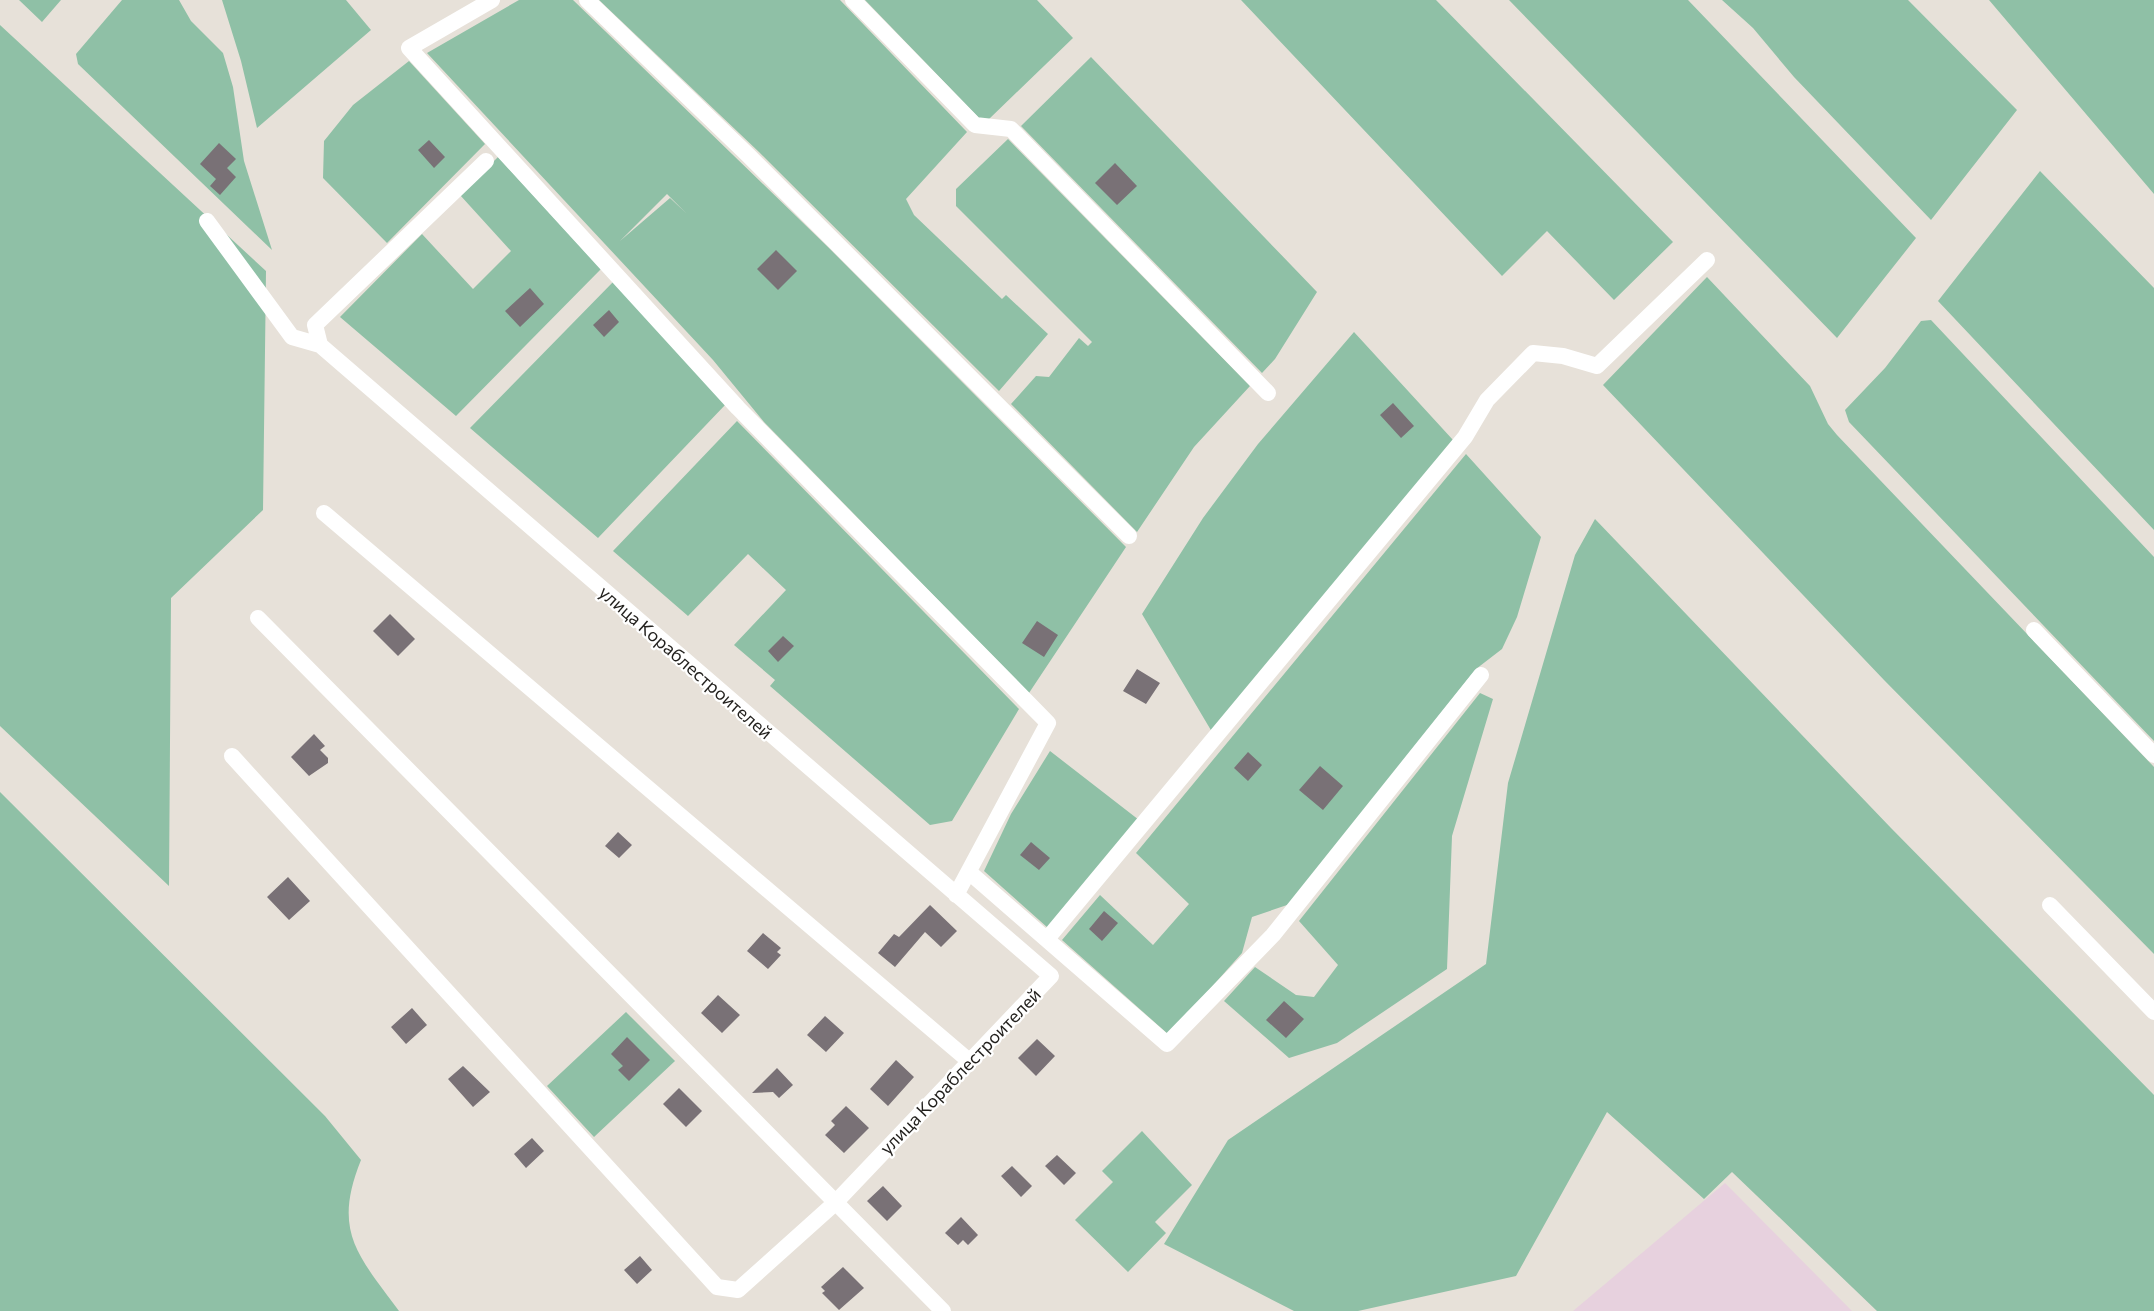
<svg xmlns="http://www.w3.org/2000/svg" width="2154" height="1311" viewBox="0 0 2154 1311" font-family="Commissioner,sans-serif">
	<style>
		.industrial { fill: #e7d1de }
		.green { fill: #8fc0a6; fill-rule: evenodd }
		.building { fill: #797176 }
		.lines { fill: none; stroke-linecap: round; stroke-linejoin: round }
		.minor { stroke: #fff; stroke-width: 16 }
		.labels { text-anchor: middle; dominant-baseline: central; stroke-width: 4.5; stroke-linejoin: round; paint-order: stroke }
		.street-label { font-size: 18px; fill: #211f1c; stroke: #fff }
	</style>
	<rect width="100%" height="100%" fill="#e7e1d9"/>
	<!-- industrial -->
	<path class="industrial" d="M 1725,1183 L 1852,1311 L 1573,1311 Z"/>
	<!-- green -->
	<path class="green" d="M 19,0 L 61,0 L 42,22 Z
		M 122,0 L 179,0 L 191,21 L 223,53 L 233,87 L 244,161 L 272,250 L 78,64 L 76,54 Z
		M 222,0 L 346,0 L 371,30 L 257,128 L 241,61 Z
		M 519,0 L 573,0 L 830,249 L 1126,547 L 1029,693 L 764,422 L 713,360 L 427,53 ZM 667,194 L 686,213 L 670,198 L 620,241 Z
		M 599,0 L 840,0 L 967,132 L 906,199 L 914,215 L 1002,299 L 1006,295 L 1048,334 L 999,391 L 759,152 Z
		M 865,0 L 1037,0 L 1073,38 L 988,120 L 980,119 Z
		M 1241,0 L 1436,0 L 1673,242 L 1614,300 L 1547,231 L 1502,276 Z
		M 1509,0 L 1688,0 L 1916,238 L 1837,338 Z
		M 1722,0 L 1908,0 L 2017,110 L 1931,220 L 1794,77 L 1753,28 Z
		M 1990,0 L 2154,0 L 2154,194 L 1989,0 Z
		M 0,25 L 266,271 L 263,510 L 171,598 L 169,886 L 0,726 Z
		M 1091,57 L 1317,292 L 1275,359 L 1262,373 L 1021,126 Z
		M 409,61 L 485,144 L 387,243 L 323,178 L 324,141 L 353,105 Z
		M 1008,139 L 1250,386 L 1194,447 L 1137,532 L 1011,404 L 1036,376 L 1049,377 L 1079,338 L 1088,346 L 1092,342 L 956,206 L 956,189 Z
		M 498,157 L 601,269 L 456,416 L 340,317 L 422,234 L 473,289 L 511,251 L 460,195 Z
		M 2040,171 L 2154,288 L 2154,530 L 1938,301 Z
		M 1707,277 L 1810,386 L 1828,424 L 1837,435 L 2154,767 L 2154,954 L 1884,680 L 1603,385 Z
		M 613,282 L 726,404 L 598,538 L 470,428 Z
		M 1931,320 L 2154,557 L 2154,741 L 1849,422 L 1845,410 L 1885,368 L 1921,321 Z
		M 1354,332 L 1453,440 L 1212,732 L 1142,614 L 1203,518 L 1258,444 Z
		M 737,421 L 1019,709 L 952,821 L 930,825 L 770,686 L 775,680 L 734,645 L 786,590 L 748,554 L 688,616 L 613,551 Z
		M 1466,454 L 1541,537 L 1517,617 L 1502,649 L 1476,669 L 1290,904 L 1252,917 L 1242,953 L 1169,1035 L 1062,940 L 1100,895 L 1153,945 L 1189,904 L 1136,853 Z
		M 1595,519 L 1891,828 L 2154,1095 L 2154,1311 L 1877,1311 L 1732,1172 L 1704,1199 L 1607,1112 L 1516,1276 L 1358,1311 L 1294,1311 L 1164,1244 L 1228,1140 L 1486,964 L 1508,783 L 1575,555 Z
		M 1480,693 L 1493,699 L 1452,836 L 1447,969 L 1337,1043 L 1289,1058 L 1224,1001 L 1255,967 L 1296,995 L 1314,997 L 1338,965 L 1299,921 Z
		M 1050,751 L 1139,820 L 1048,928 L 984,871 L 1011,814 Z
		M 0,792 L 325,1116 L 361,1160 C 332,1232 358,1255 399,1311 L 0,1311 Z
		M 626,1012 L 675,1061 L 594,1137 L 547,1086 Z
		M 1142,1131 L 1192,1185 L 1155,1222 L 1166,1233 L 1128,1272 L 1075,1220 L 1113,1182 L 1102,1171 Z"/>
	<!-- building -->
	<path class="building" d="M 429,140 L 445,157 L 434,168 L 418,150 Z
		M 219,143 L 236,159 L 227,168 L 236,177 L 220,195 L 210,186 L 216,179 L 200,164 Z
		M 1115,163 L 1137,186 L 1117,205 L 1095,183 Z
		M 776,250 L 797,271 L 778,290 L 757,269 Z
		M 530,288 L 544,304 L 520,327 L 505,311 Z
		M 609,310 L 619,322 L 604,337 L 593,325 Z
		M 1393,403 L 1414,426 L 1401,438 L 1380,415 Z
		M 390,614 L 415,639 L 398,656 L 373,631 Z
		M 1037,621 L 1058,635 L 1044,657 L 1022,643 Z
		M 783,636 L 794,646 L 778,662 L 768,651 Z
		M 1137,669 L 1160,683 L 1146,704 L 1123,691 Z
		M 314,734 L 325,746 L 320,750 L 328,758 L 328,763 L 309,776 L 291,757 Z
		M 1248,752 L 1262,765 L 1248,781 L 1234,768 Z
		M 1320,766 L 1343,786 L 1323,810 L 1299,790 Z
		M 618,832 L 632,845 L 619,858 L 605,846 Z
		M 1031,842 L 1050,858 L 1039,870 L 1020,855 Z
		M 288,877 L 310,901 L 289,920 L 267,897 Z
		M 930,905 L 957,931 L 941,947 L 925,932 L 895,967 L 878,953 L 894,934 L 899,937 Z
		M 1104,911 L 1118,923 L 1102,941 L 1089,929 Z
		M 763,933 L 781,948 L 777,952 L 781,955 L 768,969 L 747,951 Z
		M 718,995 L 740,1015 L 722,1033 L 701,1013 Z
		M 1284,1001 L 1304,1019 L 1286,1038 L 1266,1020 Z
		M 412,1008 L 427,1025 L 406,1044 L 391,1027 Z
		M 825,1016 L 844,1033 L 826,1052 L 807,1035 Z
		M 627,1037 L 650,1060 L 629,1081 L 618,1070 L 623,1066 L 611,1054 Z
		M 1037,1039 L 1055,1056 L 1036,1076 L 1018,1058 Z
		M 896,1060 L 914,1077 L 888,1106 L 870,1089 Z
		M 463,1066 L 490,1092 L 473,1107 L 448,1079 Z
		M 777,1068 L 793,1085 L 779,1098 L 773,1092 L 752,1093 Z
		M 679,1088 L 702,1111 L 686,1127 L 663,1104 Z
		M 846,1106 L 869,1128 L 844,1153 L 825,1135 L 835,1125 L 831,1121 Z
		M 532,1138 L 544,1151 L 526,1168 L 514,1154 Z
		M 1057,1155 L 1076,1173 L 1064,1185 L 1045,1166 Z
		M 1012,1166 L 1032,1186 L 1021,1197 L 1001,1176 Z
		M 883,1186 L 902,1206 L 887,1221 L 867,1201 Z
		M 961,1217 L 978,1235 L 968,1245 L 963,1240 L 958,1245 L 945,1233 Z
		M 640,1256 L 652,1270 L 637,1284 L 624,1270 Z
		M 843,1267 L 864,1288 L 839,1310 L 822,1293 L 825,1291 L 821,1287 Z"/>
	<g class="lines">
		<!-- minor -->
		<path class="minor" d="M 492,0 L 409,48 L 738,408 L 1048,723 L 956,895
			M 587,0 L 748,155 L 1129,536
			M 853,0 L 975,125 L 1011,129 L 1268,393
			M 207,221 L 292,337 L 320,345 L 1051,976 L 835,1203 L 738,1290 L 717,1287 L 232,756
			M 320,345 L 315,325 L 486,161
			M 324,513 L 968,1060
			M 258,618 L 943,1311
			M 2034,630 L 2154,755
			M 969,872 L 1167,1044 L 1273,935 L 1481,675
			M 2050,905 L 2154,1012
			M 1047,939 L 1465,437 L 1487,400 L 1533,353 L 1563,356 L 1597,366 L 1707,260"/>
	</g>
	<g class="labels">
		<!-- street labels -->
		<g class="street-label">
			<text transform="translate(686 662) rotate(41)">улица Кораблестроителей</text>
			<text transform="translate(960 1071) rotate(-46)">улица Кораблестроителей</text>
		</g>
	</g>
</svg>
